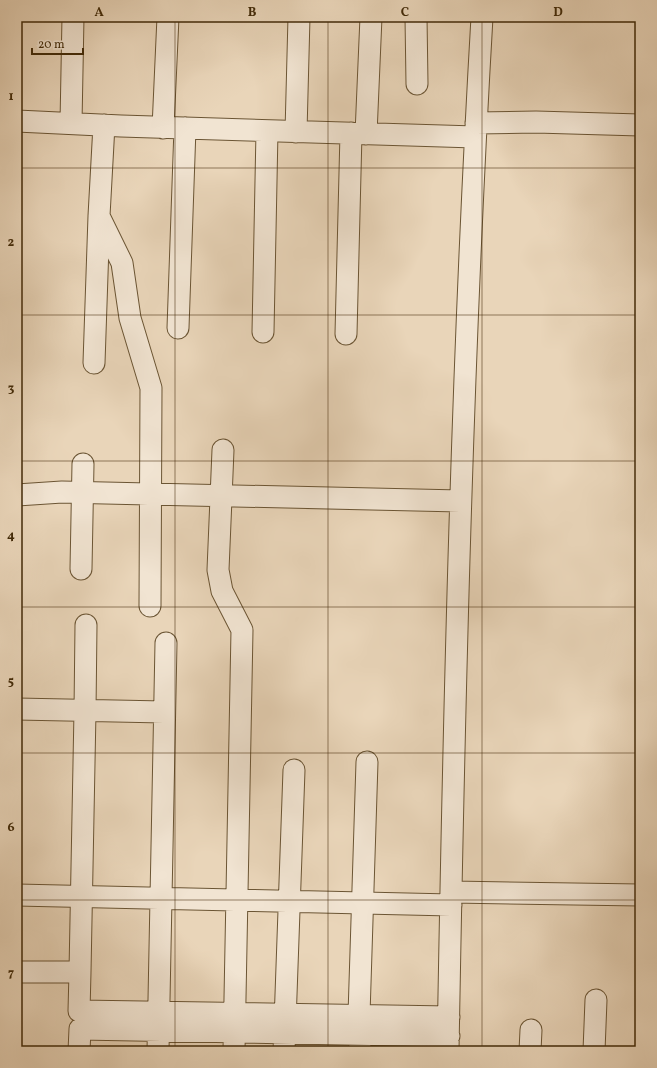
<svg xmlns="http://www.w3.org/2000/svg" width="657" height="1068" viewBox="0 0 657 1068" font-family="Vollkorn,serif">
	<style>
		.lines { fill: none; stroke-linecap: round; stroke-linejoin: round }
		.minor-casing { stroke: #6b5534; stroke-width: 23 }
		.minor { stroke: #f1e4d2; stroke-width: 21 }
		.grid { fill: none; stroke: #412a08; stroke-width: 1; stroke-opacity: 0.55 }
		.neatline { fill: none; stroke: #412a08; stroke-width: 1.5 }
		.grid-label { font-size: 13px; text-anchor: middle; font-weight: bold; fill: #412a08 }
	</style>
	<rect width="100%" height="100%" fill="#e9d5b9"/>
	<filter id="stains"><feTurbulence type="fractalNoise" baseFrequency=".005" numOctaves="4"/><feColorMatrix values="0 0 0 0 .2 0 0 0 0 .09 0 0 0 0 .02 0 0 0 .5 -.17"/></filter>
	<radialGradient id="worn" r=".72"><stop offset=".6" stop-color="#630" stop-opacity="0"/><stop offset="1" stop-color="#630" stop-opacity=".3"/></radialGradient>
	<g class="lines">
		<!-- minor casing -->
		<g class="minor-casing">
			<path id="minor" d="M 416,17 L 417,84
				M 17,121 L 121,126 L 475,137
				M 71,123 L 73,17
				M 476,123 L 536,122 L 640,125
				M 163,128 L 168,17
				M 296,132 L 299,17
				M 366,134 L 371,17
				M 99,216 L 122,263 L 130,318 L 151,388 L 150,606
				M 178,328 L 185,128
				M 263,332 L 267,131
				M 346,334 L 351,133
				M 94,363 L 99,216 L 104,125
				M 223,450 L 218,570 L 222,591 L 242,630 L 234,1051
				M 17,495 L 62,492 L 460,501
				M 81,569 L 83,464
				M 17,709 L 164,712
				M 452,892 L 640,895
				M 17,895 L 451,905
				M 17,972 L 80,972 L 79,1011 L 449,1017
				M 80,972 L 85,711 L 86,625
				M 79,1051 L 80,1029 L 449,1036
				M 158,1051 L 166,643
				M 284,1051 L 294,770
				M 360,1051 L 359,1015 L 367,762
				M 448,1051 C 454,706 462,361 482,17
				M 530,1051 L 531,1030
				M 594,1051 L 596,1000"/>
		</g>
		<!-- minor -->
		<use href="#minor" class="minor"/>
	</g>
	<!-- grid -->
	<path class="grid" d="M 175,17 L 175,1051M 328,17 L 328,1051M 482,17 L 482,1051M 17,168 L 640,168M 17,315 L 640,315M 17,461 L 640,461M 17,607 L 640,607M 17,753 L 640,753M 17,900 L 640,900"/>
	<!-- margin -->
	<rect width="657" height="1068" fill="none" stroke="#e9d5b9" stroke-width="44"/>
	<!-- scale -->
	<path d="M32 48v6h51v-6" fill="none" stroke="#412a08" stroke-width="2"/>
	<text x="38" y="48" font-size="12" fill="#412a08" stroke="#f1e4d2" stroke-width="3" paint-order="stroke">20 m</text>
	<rect x="22" y="22" width="613" height="1024" class="neatline"/>
	<g class="grid-label">
		<text x="99" y="16">A</text>
		<text x="252" y="16">B</text>
		<text x="405" y="16">C</text>
		<text x="558" y="16">D</text>
		<text x="11" y="100">1</text>
		<text x="11" y="246">2</text>
		<text x="11" y="392">3</text>
		<text x="11" y="539">4</text>
		<text x="11" y="685">5</text>
		<text x="11" y="831">6</text>
		<text x="11" y="977">7</text>
	</g>
	<rect width="100%" height="100%" filter="url(#stains)"/>
	<rect width="100%" height="100%" fill="url(#worn)"/>
</svg>
